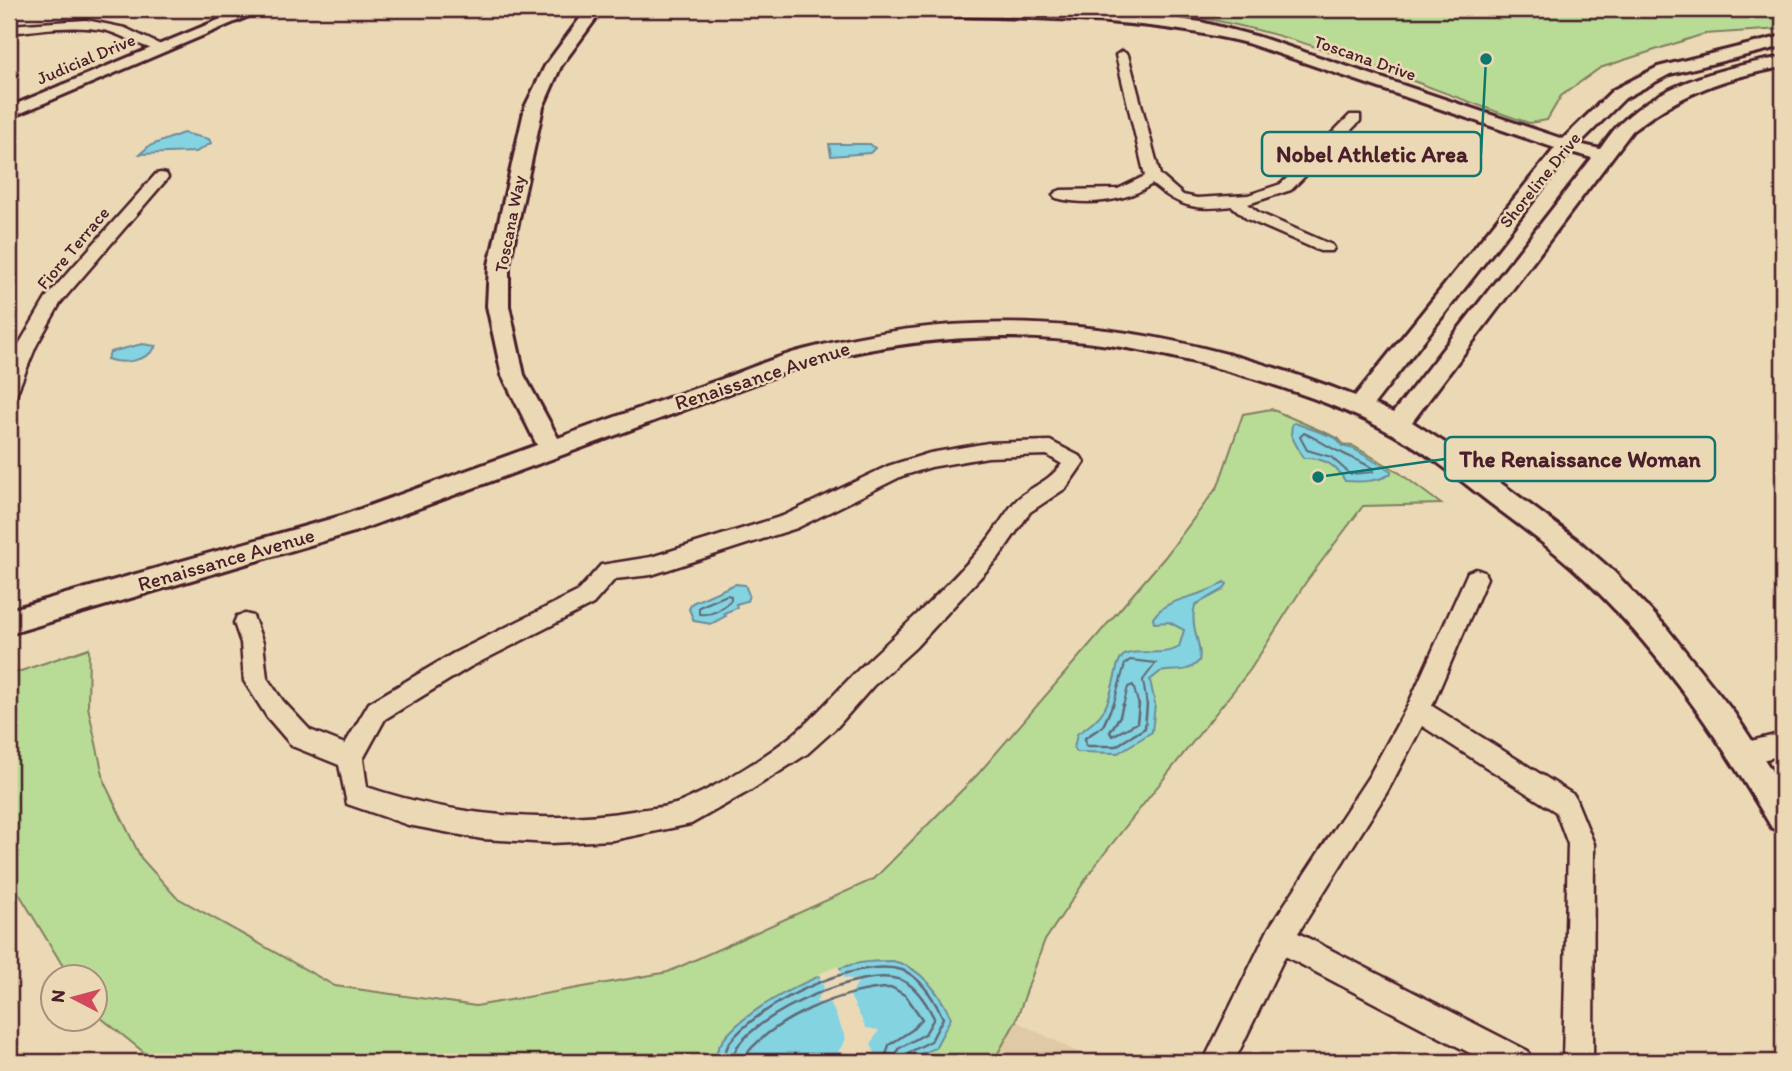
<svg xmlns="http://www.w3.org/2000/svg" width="1792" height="1071" viewBox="0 0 1792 1071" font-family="Itim,sans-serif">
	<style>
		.built { fill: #e0caa6 }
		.green { fill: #b8dc96; stroke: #817e60; stroke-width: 2 }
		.water { fill: #84d3e1; stroke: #6d8b98; stroke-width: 2 }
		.pier { fill: #ebd9b6 }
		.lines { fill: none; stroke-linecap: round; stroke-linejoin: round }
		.shore-far1 { stroke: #616774; stroke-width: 2 }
		.shore { stroke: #616774; stroke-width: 2.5 }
		.minor-casing { stroke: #4a1f2b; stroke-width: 5 }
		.tertiary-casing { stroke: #4a1f2b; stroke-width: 6 }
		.minor { fill: #ebd9b6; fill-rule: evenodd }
		.tertiary { fill: #ebd9b6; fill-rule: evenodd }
		.labels { text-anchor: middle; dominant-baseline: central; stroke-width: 5; stroke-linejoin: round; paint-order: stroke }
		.far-street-label { font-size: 18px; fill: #4a1f2b; stroke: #ebd9b6 }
		.street-label { font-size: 21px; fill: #4a1f2b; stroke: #ebd9b6 }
		.leader { fill: none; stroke: #0f766e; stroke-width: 2.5 }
		.callout-dot { fill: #0f766e; stroke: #ebd9b6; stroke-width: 2.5 }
		.callout { fill: #ebd9b6; stroke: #0f766e; stroke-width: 2.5 }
		.callout-label { font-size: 23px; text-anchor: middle; font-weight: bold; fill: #4a1f2b }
	</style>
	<rect width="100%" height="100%" fill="#ebd9b6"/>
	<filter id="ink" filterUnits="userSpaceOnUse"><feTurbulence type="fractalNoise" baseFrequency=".0143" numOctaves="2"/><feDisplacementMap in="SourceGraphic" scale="14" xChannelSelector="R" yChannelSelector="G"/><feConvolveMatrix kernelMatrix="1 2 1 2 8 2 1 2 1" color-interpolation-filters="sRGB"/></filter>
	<g filter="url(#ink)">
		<!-- built -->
		<path class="built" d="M 1016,1021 L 1097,1062 L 993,1062 Z"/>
		<!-- green -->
		<path class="green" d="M 1121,9 L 1759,9 L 1780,19 L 1783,27 L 1782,29 L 1704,34 L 1600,68 L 1561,96 L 1547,120 L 1529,123 C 1396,78 1263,14 1121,9 Z
			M 1271,409 L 1338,438 L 1344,445 L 1353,446 L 1397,471 L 1441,504 L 1363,506 L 1306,582 L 1250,670 L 1096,864 L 1044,942 L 1016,1021 L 993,1062 L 156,1062 L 95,1013 L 94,976 L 69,976 L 9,877 L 9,675 L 89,648 L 88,707 L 105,784 L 141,858 L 176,897 L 335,986 L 476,1006 L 668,972 L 874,879 L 978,774 L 1165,557 L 1218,486 L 1243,414 Z"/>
		<!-- water -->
		<path class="water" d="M 183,133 L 209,139 L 211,143 L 196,152 L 140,154 L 149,146 Z
			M 829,144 L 870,144 L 875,148 L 870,153 L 831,156 Z
			M 142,344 L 156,346 C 148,361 123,365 107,359 L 110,352 Z
			M 1295,423 L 1336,438 L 1342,446 L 1354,449 L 1391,471 L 1391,474 C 1376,482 1362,482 1345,481 C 1336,464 1322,457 1303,458 L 1291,435 L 1292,424 Z
			M 1224,582 L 1227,584 L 1223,590 L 1195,605 C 1189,630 1203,643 1199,661 C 1186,675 1176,668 1160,672 L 1150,680 L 1155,704 L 1152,732 L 1118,753 L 1077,752 L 1074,748 L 1077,734 C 1107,715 1108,705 1116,672 C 1117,666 1118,661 1122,657 C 1132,647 1162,658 1179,647 L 1184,630 L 1169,622 L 1154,623 L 1153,618 C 1166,599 1189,599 1209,590 C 1215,588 1218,585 1224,582 Z
			M 735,584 L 745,585 L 749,595 L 747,601 L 736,604 L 737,608 L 724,613 L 726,616 L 711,624 L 694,621 L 689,609 L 692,603 Z
			M 893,961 C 921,967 940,994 951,1018 L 935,1048 L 902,1062 L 715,1062 C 713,1021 825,968 860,963 C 871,961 882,961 893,961 Z"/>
		<!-- pier -->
		<path class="pier" d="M 838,966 L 844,978 L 859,980 L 850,996 L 866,1028 L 879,1030 L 871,1044 L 879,1062 L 856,1062 L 852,1054 L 838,1052 L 846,1039 L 831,1004 L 816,1002 L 824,988 L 819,974 Z"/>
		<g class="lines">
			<!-- shore-far1 -->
			<path class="shore-far1" d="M 1304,433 C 1318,439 1328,447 1340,452 C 1351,458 1361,461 1372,468 L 1373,472 L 1350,474 L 1331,457 L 1307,450 L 1300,437 Z
				M 727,595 L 731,596 L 731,600 C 722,609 713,616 699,614 L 699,607 Z
				M 1113,706 L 1125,664 L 1130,660 L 1156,663 L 1143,680 L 1147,706
				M 1123,706 L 1128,687 L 1133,685 L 1139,706"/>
			<!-- shore -->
			<path class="shore" d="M 1113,704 L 1103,726 L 1085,738 L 1086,746 L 1116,746 L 1145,728 L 1147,704
				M 1123,704 L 1120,716 L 1110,732 L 1112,736 L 1137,723 L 1139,704
				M 722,1062 C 724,1056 726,1048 730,1042 C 758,1005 855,956 902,970 C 921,977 935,1001 943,1018 L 931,1041 L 906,1054 L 903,1062
				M 731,1062 C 733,1057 735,1051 737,1047 C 760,1013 858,968 898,979 C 914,983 927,1004 934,1018 L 925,1034 L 898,1049 L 894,1062
				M 741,1062 C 765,1021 847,987 893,988 L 906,996 L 922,1019 L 912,1030 L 889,1045 L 884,1062"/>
			<!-- minor casing -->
			<g class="minor-casing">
				<path id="minor" d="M 86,20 L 125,28 L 167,48 L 166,51 C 151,53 121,33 103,30 C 72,24 40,30 9,33 L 9,25 Z
					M 1122,51 L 1128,55 L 1160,175 L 1183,195 L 1197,198 L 1248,195 L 1281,184 L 1350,115 L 1360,115 L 1360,121 L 1291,190 L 1248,204 L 1259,213 L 1332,245 L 1334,248 L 1332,251 L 1320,251 L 1247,219 L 1232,206 C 1197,211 1179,207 1152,184 C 1127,202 1086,206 1056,198 L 1053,195 L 1056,192 L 1061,190 L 1118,189 L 1145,176 L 1116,55 Z
					M 161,173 L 166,174 L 168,177 L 166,180 L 61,302 L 36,346 L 18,390 L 16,395 L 9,396 L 9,368 L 18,346 L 48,295 L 156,174 Z
					M 1050,441 L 1081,457 L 1084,462 L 1066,488 L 1030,512 L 999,557 L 915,648 L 873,686 L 837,727 L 807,754 L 751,790 L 691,824 L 613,840 L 551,843 L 482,839 L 408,825 L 347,804 L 339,765 L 292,746 L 267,717 L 244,681 L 241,643 L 234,623 L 237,616 L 245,614 L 253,616 L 263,643 L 267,678 L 283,701 L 310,730 L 345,744 L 369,703 L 454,653 L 577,592 L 601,565 L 651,557 L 783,516 L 888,466 L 930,453 L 988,443 ZM 1047,455 L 1062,464 C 1047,484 1026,488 1013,504 C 1002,518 994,533 982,547 C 943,591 901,630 858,670 C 835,692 816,717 790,737 C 758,762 718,786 681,802 C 669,807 652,808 639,810 C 549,825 453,816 367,787 L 363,759 L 385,719 L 470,667 L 593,604 L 615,579 L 651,575 L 797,528 L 902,476 L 931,467 L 988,457 Z
					M 1476,569 L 1484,572 L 1487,578 L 1432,706 L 1574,795 L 1594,844 L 1593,1062 L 1563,1062 L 1568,844 L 1556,812 L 1422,726 L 1387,792 L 1298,933 L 1528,1051 L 1532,1062 L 1487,1062 L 1285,956 L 1234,1062 L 1203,1062 L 1269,928 L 1369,776 L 1409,703 L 1468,572 Z
					M 1783,733 L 1783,755 L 1744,764 L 1735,761 L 1732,753 L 1735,745 Z"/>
			</g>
			<!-- tertiary casing -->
			<g class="tertiary-casing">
				<path id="tertiary" d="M 245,9 L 265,9 L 9,118 L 9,107 Z
					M 587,9 L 603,9 L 561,66 L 543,107 L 509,265 L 509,306 L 524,375 L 558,438 C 612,418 667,398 722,379 C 750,368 778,356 807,349 C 996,299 1174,326 1355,396 L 1555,148 L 1247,43 C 1134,15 1015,19 899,14 L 892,9 L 997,9 L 1148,15 L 1201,22 L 1259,37 L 1563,139 L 1613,90 L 1658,67 L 1783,36 L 1783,46 L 1670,74 L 1625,98 L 1579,144 L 1600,149 C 1606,141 1612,131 1620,124 C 1662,82 1727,67 1783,57 L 1783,67 C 1723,78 1681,93 1632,131 L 1412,422 L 1456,450 L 1576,539 L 1614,572 L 1665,626 L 1734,713 L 1783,788 L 1783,832 L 1772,828 C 1721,741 1665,658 1593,587 C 1562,556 1526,530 1490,503 C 1460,480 1430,454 1396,436 C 1351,410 1301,393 1252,378 C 1098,331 969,323 813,362 L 354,532 L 9,634 L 9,610 L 341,516 L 537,445 L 502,375 L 487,306 L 489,265 L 525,107 L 545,66 ZM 1571,152 L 1592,158 L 1393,413 L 1374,404 Z"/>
			</g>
			<!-- minor -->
			<use href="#minor" class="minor"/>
			<!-- tertiary -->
			<use href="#tertiary" class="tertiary"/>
		</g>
	</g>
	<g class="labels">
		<!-- far-street labels -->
		<g class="far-street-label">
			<text transform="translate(1365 58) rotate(19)">Toscana Drive</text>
			<text transform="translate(86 59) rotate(-23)">Judicial Drive</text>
			<text transform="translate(1540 180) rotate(-51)">Shoreline Drive</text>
			<text transform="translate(510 224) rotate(-79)">Toscana Way</text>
			<text transform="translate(73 248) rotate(-50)">Fiore Terrace</text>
		</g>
		<!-- street labels -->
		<g class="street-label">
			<text transform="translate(762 375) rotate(-18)">Renaissance Avenue</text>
			<text transform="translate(226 559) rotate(-16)">Renaissance Avenue</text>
		</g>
	</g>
	<!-- callouts -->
	<path class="leader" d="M1486 59L1481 154M1318 477L1445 459"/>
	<g class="callout-dot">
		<circle cx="1486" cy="59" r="7"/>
		<circle cx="1318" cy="477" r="7"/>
	</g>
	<g class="callout">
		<rect x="1262" y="132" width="219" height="44" rx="7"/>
		<rect x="1445" y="437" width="270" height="44" rx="7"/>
	</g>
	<g class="callout-label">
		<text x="1372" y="162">Nobel Athletic Area</text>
		<text x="1580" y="467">The Renaissance Woman</text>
	</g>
	<!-- margin -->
	<rect width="1792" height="1071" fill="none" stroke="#ebd9b6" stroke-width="35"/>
	<rect x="18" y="18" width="1757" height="1036" fill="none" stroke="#4a1f2b" stroke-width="2.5" filter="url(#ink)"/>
	<!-- north arrow -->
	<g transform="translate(74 998) rotate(276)"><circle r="33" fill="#ebd9b6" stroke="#ab8f7e" stroke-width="2"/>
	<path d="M0-5L12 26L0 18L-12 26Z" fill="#d1495b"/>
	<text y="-10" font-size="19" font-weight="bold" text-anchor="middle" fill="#4a1f2b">N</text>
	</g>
</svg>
